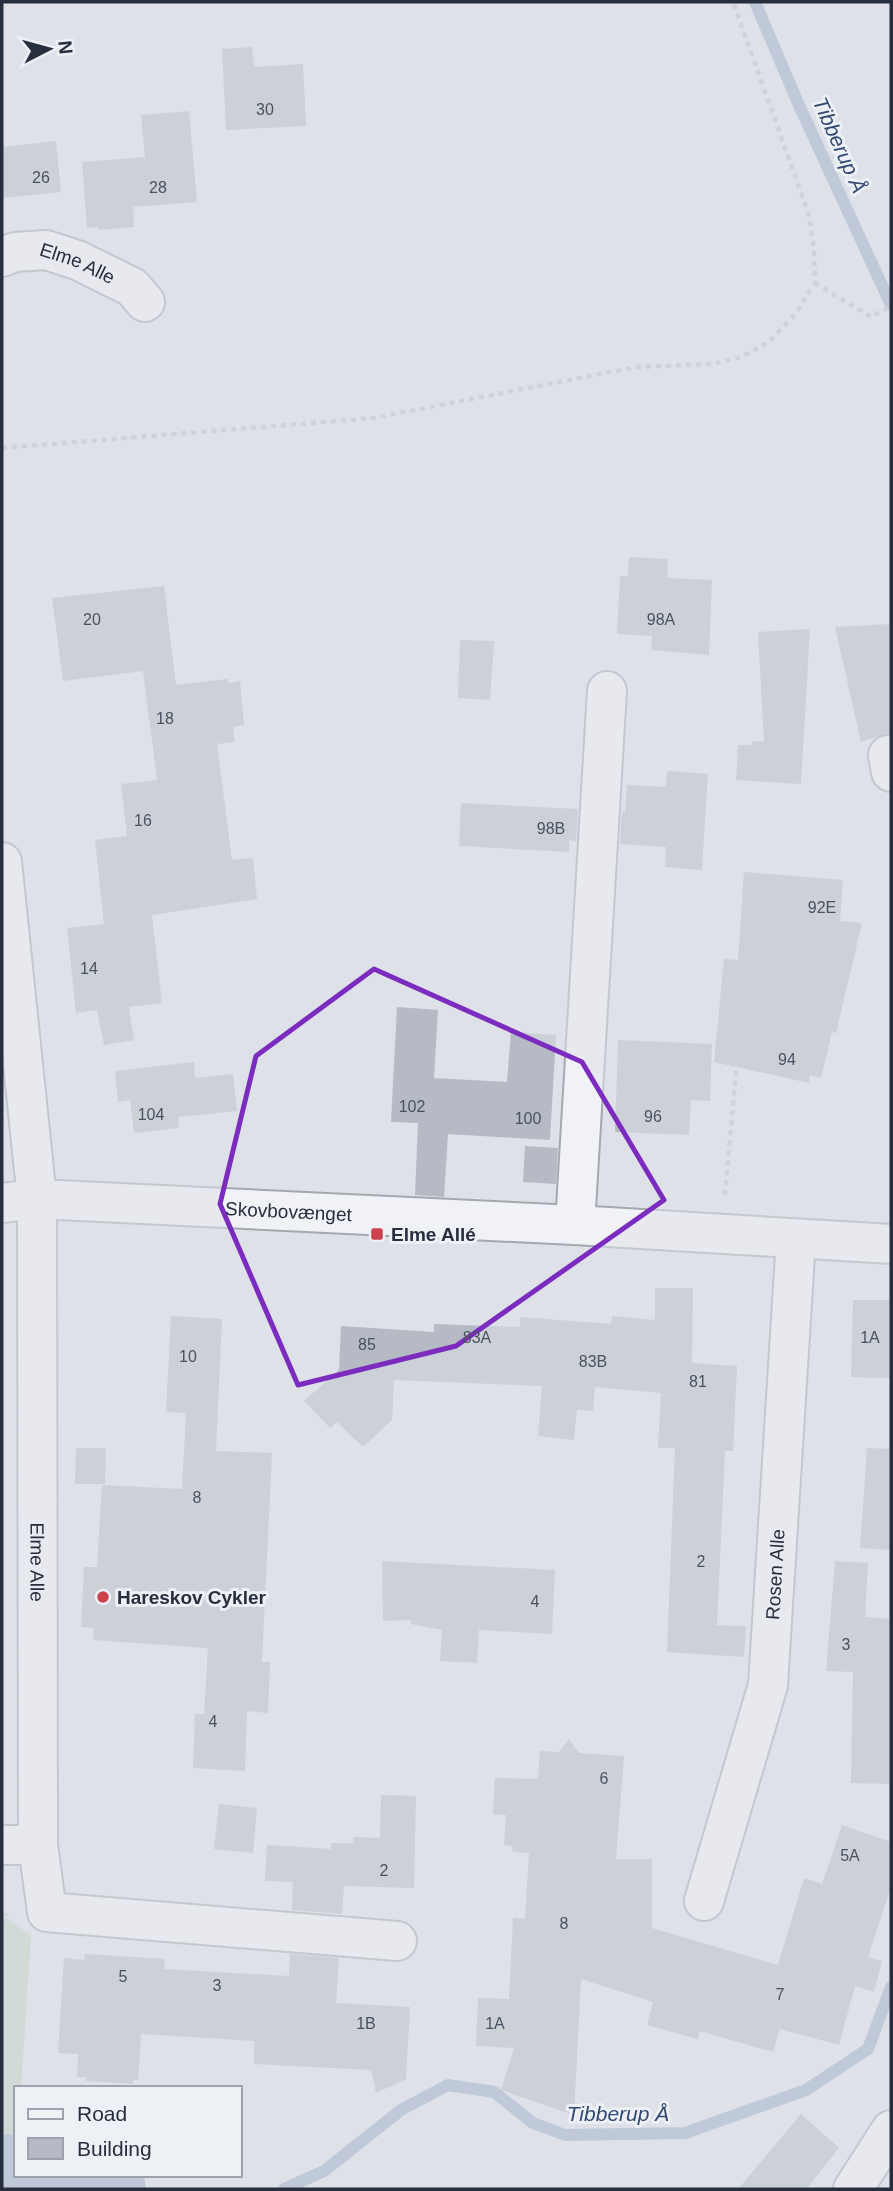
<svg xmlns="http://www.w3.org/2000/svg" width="893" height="2191" viewBox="0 0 893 2191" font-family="Helvetica,sans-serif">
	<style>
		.green { fill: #c2d1bf }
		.water { fill: #99acc7 }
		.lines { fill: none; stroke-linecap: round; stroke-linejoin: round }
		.stream { stroke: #99acc7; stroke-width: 12 }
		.building { fill: #b5bac4 }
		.minor-casing { stroke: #a3a8b1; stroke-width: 42 }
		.path { stroke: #bcbfc6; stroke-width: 4.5; stroke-dasharray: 5 5; stroke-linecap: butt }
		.minor { stroke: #f1f2f6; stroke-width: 38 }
		.marked { fill: none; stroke: #7b2cbf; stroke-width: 5; stroke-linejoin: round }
		.poi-dot { fill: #cc434e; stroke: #edf0f5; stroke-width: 2.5 }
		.labels { text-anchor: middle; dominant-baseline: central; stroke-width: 6; stroke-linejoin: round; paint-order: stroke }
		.number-label { font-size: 16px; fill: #4a5160 }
		.street-label { font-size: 19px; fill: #272e3e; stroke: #edf0f5 }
		.poi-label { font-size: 19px; font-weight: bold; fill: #272e3e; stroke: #edf0f5; text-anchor: start }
		.water-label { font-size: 21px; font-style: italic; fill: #324a71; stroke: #edf0f5 }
	</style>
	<rect width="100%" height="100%" fill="#dee1e7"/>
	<!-- green -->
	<path class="green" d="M 2,1915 L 31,1936 L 21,2088 L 16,2088 L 16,2175 L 2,2189 Z"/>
	<!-- water -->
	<path class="water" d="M 2,2134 L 16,2135 L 16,2175 L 144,2175 L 146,2189 L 2,2189 Z"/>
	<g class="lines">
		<!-- stream -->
		<path class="stream" d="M 755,2 L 798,103 L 891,305
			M 284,2189 L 324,2171 L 401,2110 L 448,2085 L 494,2092 L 533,2123 L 565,2135 L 685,2133 L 806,2090 L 868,2049 L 891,1987"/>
	</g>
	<!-- building -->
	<path class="building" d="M 252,47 L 254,67 L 303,64 L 306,126 L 226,130 L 222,49 Z
		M 189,111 L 197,202 L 133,207 L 134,227 L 98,230 L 98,227 L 87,228 L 82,162 L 145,157 L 141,115 Z
		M 56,141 L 61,192 L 2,198 L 2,147 Z
		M 629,557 L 668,559 L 667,578 L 712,580 L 709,655 L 651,650 L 652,636 L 617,634 L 620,576 L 628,576 Z
		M 164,586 L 176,685 L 228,679 L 229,683 L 240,681 L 244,725 L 233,727 L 235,742 L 217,744 L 232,860 L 253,858 L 257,899 L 152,915 L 162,1003 L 129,1007 L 134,1040 L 104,1045 L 97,1010 L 76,1013 L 67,928 L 104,924 L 95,840 L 127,836 L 121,784 L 157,780 L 143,671 L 63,681 L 52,598 Z
		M 891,624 L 891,734 L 884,734 L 861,742 L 835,627 Z
		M 810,629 L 801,784 L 736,780 L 738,745 L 751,745 L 752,741 L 764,742 L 758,632 Z
		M 460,640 L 494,641 L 490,700 L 458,698 Z
		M 667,771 L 708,774 L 702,870 L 665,867 L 666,847 L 620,844 L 622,811 L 625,812 L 627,785 L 666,787 Z
		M 461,803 L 578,809 L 576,841 L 569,840 L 569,852 L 459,846 Z
		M 744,872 L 843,880 L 840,921 L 862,923 L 836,1033 L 832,1032 L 821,1078 L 810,1075 L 809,1083 L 714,1062 L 724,959 L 738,960 Z
		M 397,1007 L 438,1010 L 434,1078 L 507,1082 L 511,1032 L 556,1035 L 550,1140 L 448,1134 L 444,1197 L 415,1195 L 418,1123 L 391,1122 Z
		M 618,1040 L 712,1044 L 710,1101 L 691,1100 L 689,1135 L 615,1132 Z
		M 194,1062 L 195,1078 L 233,1074 L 237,1111 L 178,1117 L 179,1128 L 134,1133 L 130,1100 L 118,1102 L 115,1071 Z
		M 525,1146 L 558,1148 L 556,1184 L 523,1182 Z
		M 655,1288 L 693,1288 L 692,1363 L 737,1366 L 733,1451 L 725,1451 L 717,1625 L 746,1626 L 744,1657 L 667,1652 L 675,1448 L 658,1448 L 661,1393 L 595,1387 L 593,1411 L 577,1410 L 574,1440 L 538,1436 L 542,1386 L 394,1380 L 392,1420 L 363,1447 L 337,1422 L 330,1428 L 304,1401 L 339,1370 L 341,1326 L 434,1332 L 434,1324 L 520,1327 L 520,1317 L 611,1324 L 612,1316 L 655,1320 Z
		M 853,1300 L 891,1300 L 891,1378 L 851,1377 Z
		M 171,1316 L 222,1319 L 216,1451 L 272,1453 L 262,1662 L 270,1662 L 268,1713 L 247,1711 L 245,1771 L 193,1768 L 195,1714 L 204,1714 L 208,1648 L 93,1640 L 94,1628 L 81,1627 L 84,1567 L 97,1567 L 102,1485 L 182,1489 L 186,1413 L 166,1412 Z
		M 76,1448 L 106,1448 L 105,1484 L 75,1484 Z
		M 867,1448 L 891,1449 L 891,1550 L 860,1548 Z
		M 382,1561 L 555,1570 L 552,1634 L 479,1630 L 477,1663 L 440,1661 L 442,1630 L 411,1624 L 411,1620 L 383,1621 Z
		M 835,1561 L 868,1563 L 865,1617 L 891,1619 L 891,1784 L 851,1783 L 853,1672 L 826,1671 Z
		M 569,1739 L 579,1753 L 624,1756 L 616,1859 L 652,1859 L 652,1928 L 778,1965 L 804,1878 L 822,1884 L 842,1825 L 891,1842 L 891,1887 L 868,1957 L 882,1961 L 874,1992 L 855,1986 L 839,2045 L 780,2029 L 773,2052 L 700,2031 L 698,2039 L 647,2025 L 653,2002 L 581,1979 L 574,2115 L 501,2090 L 514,2048 L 476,2046 L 478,1998 L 509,1999 L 513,1918 L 525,1919 L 529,1853 L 512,1852 L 513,1846 L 504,1845 L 506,1815 L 493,1814 L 495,1778 L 538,1779 L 540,1751 L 559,1752 Z
		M 381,1795 L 416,1796 L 414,1888 L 344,1886 L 342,1914 L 292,1910 L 293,1882 L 265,1881 L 267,1845 L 331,1849 L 331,1843 L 353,1843 L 353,1837 L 380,1838 Z
		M 219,1804 L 257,1808 L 253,1853 L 214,1849 Z
		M 85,1954 L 165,1959 L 164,1969 L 289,1976 L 290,1954 L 339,1958 L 336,2003 L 410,2007 L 406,2079 L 376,2093 L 371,2070 L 254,2064 L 254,2041 L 141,2034 L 138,2081 L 133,2080 L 133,2084 L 86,2081 L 86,2077 L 77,2077 L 78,2054 L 58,2053 L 64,1958 L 84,1960 Z
		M 801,2114 L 839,2148 L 806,2189 L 738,2189 Z"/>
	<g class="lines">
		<!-- minor casing -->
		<g class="minor-casing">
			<g id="minor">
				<path id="s1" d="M 2,257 L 15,252 L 46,250 L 77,260 L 132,287 L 145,302"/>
				<path d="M 888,755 L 891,772"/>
				<path id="s2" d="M 2,862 L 37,1199 L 38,1845 L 47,1912 L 397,1941"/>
				<path id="s3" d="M 2,1203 L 37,1199 L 575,1225 L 891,1244"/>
				<path d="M 575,1225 L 607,691"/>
				<path d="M 2,1845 L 38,1845"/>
				<path id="s4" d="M 704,1901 L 768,1685 L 796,1239"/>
				<path d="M 853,2189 L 891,2130"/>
			</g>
		</g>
		<!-- path -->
		<path class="path" d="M 815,283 L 871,317 L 891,306
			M 2,448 L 373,418 L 637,367 L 712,364 L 741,357 L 769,342 L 796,313 L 815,283 L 814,248 L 808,212 L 733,2
			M 725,1195 L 739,1039
			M 2,1925 L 7,1913"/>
		<!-- minor -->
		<use href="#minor" class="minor"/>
	</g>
	<!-- marked area -->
	<path d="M0 0H893V2191H0ZM 374,969 L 582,1062 L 664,1200 L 456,1346 L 298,1385 L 220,1204 L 256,1056 Z" fill="#dee1e7" fill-opacity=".55" fill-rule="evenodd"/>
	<path class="marked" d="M 374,969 L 582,1062 L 664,1200 L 456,1346 L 298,1385 L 220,1204 L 256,1056 Z"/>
	<!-- markers -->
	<g class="poi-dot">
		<rect x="370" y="1227" width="14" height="14" rx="3.5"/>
		<circle cx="103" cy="1597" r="7"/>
	</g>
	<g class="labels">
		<!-- number labels -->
		<g class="number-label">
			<text x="265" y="109">30</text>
			<text x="41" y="177">26</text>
			<text x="158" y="187">28</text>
			<text x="92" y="619">20</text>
			<text x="661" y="619">98A</text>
			<text x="165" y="718">18</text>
			<text x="143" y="820">16</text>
			<text x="551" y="828">98B</text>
			<text x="822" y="907">92E</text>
			<text x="89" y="968">14</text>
			<text x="787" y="1059">94</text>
			<text x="412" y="1106">102</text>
			<text x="151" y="1114">104</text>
			<text x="653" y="1116">96</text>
			<text x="528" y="1118">100</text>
			<text x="477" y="1337">83A</text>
			<text x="870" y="1337">1A</text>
			<text x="367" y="1344">85</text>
			<text x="188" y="1356">10</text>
			<text x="593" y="1361">83B</text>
			<text x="698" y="1381">81</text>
			<text x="197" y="1497">8</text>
			<text x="701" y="1561">2</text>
			<text x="535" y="1601">4</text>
			<text x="846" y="1644">3</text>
			<text x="213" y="1721">4</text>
			<text x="604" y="1778">6</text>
			<text x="850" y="1855">5A</text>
			<text x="384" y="1870">2</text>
			<text x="564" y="1923">8</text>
			<text x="123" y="1976">5</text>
			<text x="217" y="1985">3</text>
			<text x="780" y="1994">7</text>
			<text x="366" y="2023">1B</text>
			<text x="495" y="2023">1A</text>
		</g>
		<!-- street labels -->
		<g class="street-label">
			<text stroke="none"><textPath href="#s1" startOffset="79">Elme Alle</textPath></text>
			<text stroke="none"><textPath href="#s3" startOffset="287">Skovbovænget</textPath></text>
			<text stroke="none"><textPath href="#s2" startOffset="702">Elme Alle</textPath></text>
			<text stroke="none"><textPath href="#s4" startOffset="336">Rosen Alle</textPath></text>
		</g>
		<!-- poi labels -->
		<g class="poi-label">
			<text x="391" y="1234">Elme Allé</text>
			<text x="117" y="1597">Hareskov Cykler</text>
		</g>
		<!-- water labels -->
		<g class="water-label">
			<text transform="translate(840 145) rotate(66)">Tibberup Å</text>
			<text x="618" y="2113">Tibberup Å</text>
		</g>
	</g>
	<!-- border -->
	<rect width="893" height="2191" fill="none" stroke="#272e3e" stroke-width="7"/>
	<!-- legend -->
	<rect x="14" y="2086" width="228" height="91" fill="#edf0f5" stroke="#9ea2ac" stroke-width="2"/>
	<rect x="28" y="2109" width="35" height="10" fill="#f1f2f6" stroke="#9ea2ac" stroke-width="2"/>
	<text x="77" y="2121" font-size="21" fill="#272e3e">Road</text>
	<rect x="28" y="2138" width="35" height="21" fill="#b5bac4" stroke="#9ea2ac" stroke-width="2"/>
	<text x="77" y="2156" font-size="21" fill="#272e3e">Building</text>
	<!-- north arrow -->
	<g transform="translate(49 49) rotate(84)" stroke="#edf0f5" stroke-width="5" paint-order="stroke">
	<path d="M0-5L12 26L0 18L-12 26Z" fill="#272e3e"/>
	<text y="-10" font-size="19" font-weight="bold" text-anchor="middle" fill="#272e3e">N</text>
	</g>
</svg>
